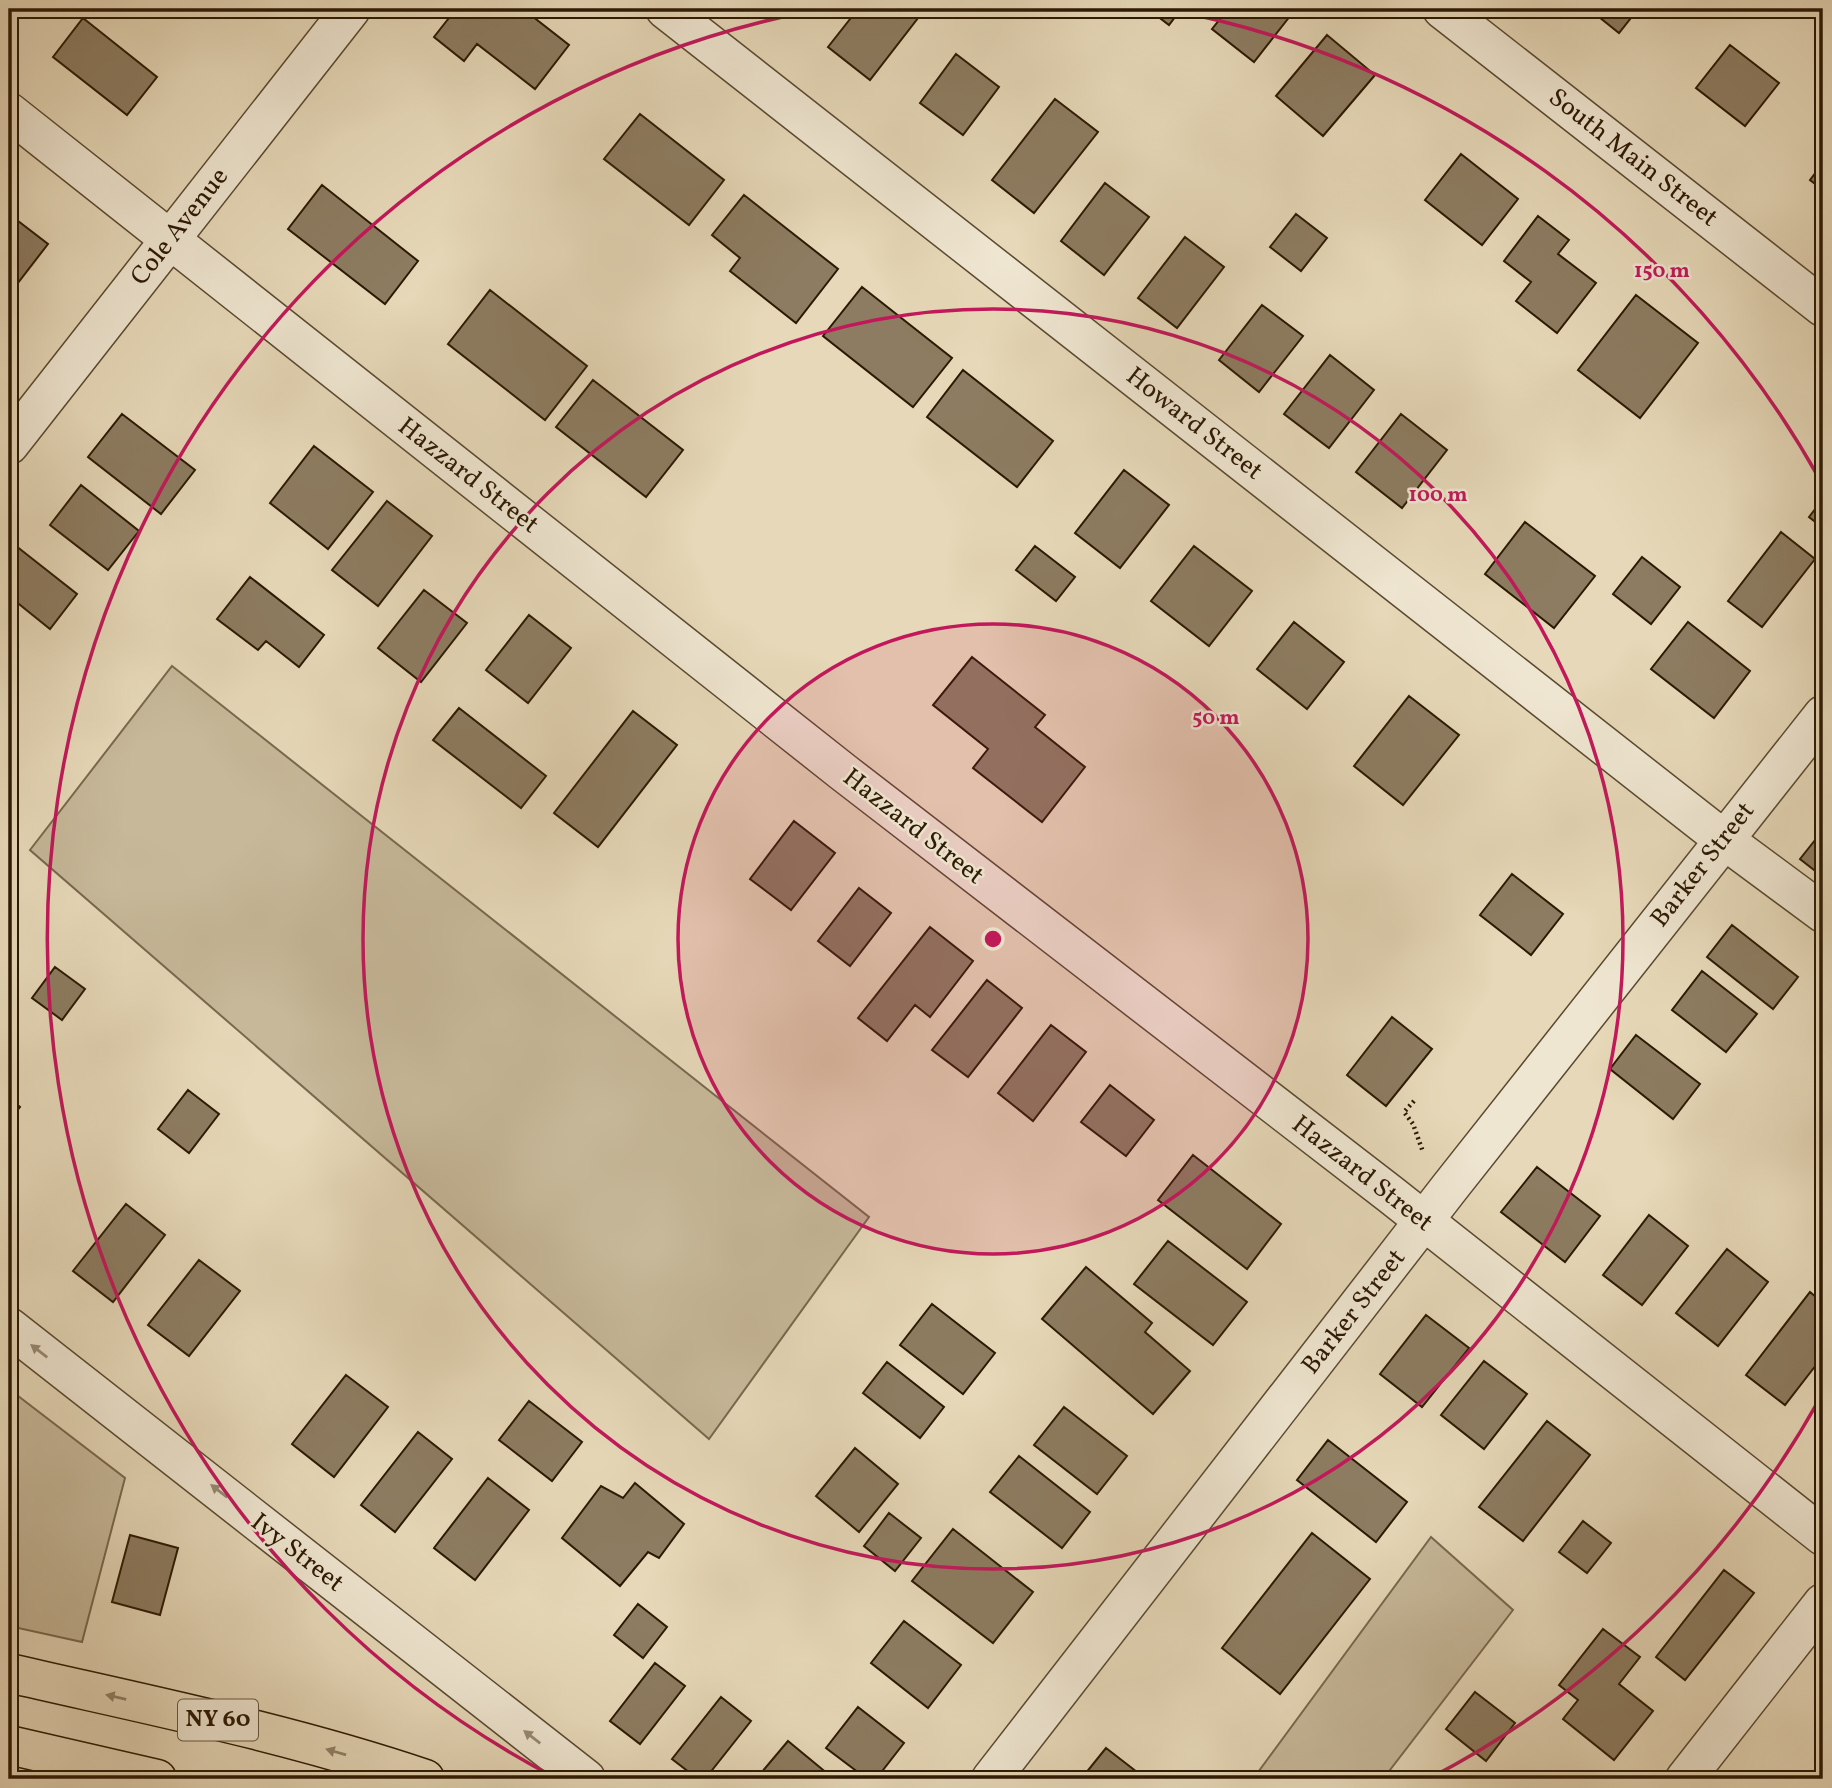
<svg xmlns="http://www.w3.org/2000/svg" width="1832" height="1788" viewBox="0 0 1832 1788" font-family="Vollkorn,serif">
	<style>
		.green { fill: #c6b899; stroke: #79684e; stroke-width: 2 }
		.building { fill: #8d7c61; stroke: #2c1903; stroke-width: 2 }
		.lines { fill: none; stroke-linecap: round; stroke-linejoin: round }
		.minor-casing { stroke: #5a4930; stroke-width: 41 }
		.highway-casing { stroke: #2c1903; stroke-width: 41 }
		.path { stroke: #2c1903; stroke-width: 4.5; stroke-dasharray: 2 3.5; stroke-linecap: butt }
		.minor { stroke: #efe6d1; stroke-width: 38 }
		.highway { stroke: #e6d8b8; stroke-width: 38 }
		.oneway { fill: #978a74 }
		.oneway2 { fill: #928267 }
		.ring { fill: none; stroke: #c2185b; stroke-width: 3.5 }
		.labels { text-anchor: middle; dominant-baseline: central; stroke-width: 5; stroke-linejoin: round; paint-order: stroke }
		.shield { fill: #efe6d1; stroke: #665641; stroke-width: 2 }
		.shield-label { font-size: 24px; font-weight: bold; fill: #2c1903 }
		.street-label { font-size: 26px; fill: #2c1903; stroke: #efe6d1 }
		.centre { fill: #c2185b; stroke: #efe6d1; stroke-width: 3.5 }
		.ring-label { font-size: 21px; text-anchor: middle; font-weight: bold; fill: #c2185b; stroke: #efe6d1; stroke-width: 5; stroke-linejoin: round; paint-order: stroke }
	</style>
	<rect width="100%" height="100%" fill="#e6d8b8"/>
	<filter id="stains"><feTurbulence type="fractalNoise" baseFrequency=".00286" numOctaves="4"/><feColorMatrix values="0 0 0 0 .2 0 0 0 0 .09 0 0 0 0 .02 0 0 0 .5 -.17"/></filter>
	<radialGradient id="worn" r=".72"><stop offset=".6" stop-color="#630" stop-opacity="0"/><stop offset="1" stop-color="#630" stop-opacity=".3"/></radialGradient>
	<!-- green -->
	<path class="green" d="M 172,666 L 869,1217 L 709,1439 L 30,850 Z
		M 9,1389 L 125,1478 L 82,1642 L 9,1626 Z
		M 1431,1537 L 1513,1610 L 1383,1779 L 1253,1779 Z"/>
	<!-- building -->
	<path class="building" d="M 456,9 L 523,9 L 569,45 L 535,89 L 477,44 L 464,61 L 434,37 Z
		M 858,9 L 925,9 L 870,80 L 828,47 Z
		M 1148,9 L 1181,9 L 1169,25 Z
		M 1228,9 L 1291,9 L 1294,11 L 1254,62 L 1212,29 Z
		M 1589,9 L 1638,9 L 1619,33 Z
		M 83,18 L 157,77 L 127,115 L 53,57 Z
		M 1327,35 L 1375,75 L 1323,136 L 1276,96 Z
		M 1730,45 L 1779,83 L 1745,126 L 1696,88 Z
		M 956,54 L 999,87 L 963,135 L 920,103 Z
		M 1055,99 L 1098,132 L 1034,213 L 992,180 Z
		M 640,114 L 724,180 L 689,225 L 604,159 Z
		M 1461,154 L 1518,199 L 1482,245 L 1425,200 Z
		M 1823,163 L 1823,190 L 1810,180 Z
		M 1105,183 L 1149,217 L 1104,275 L 1061,241 Z
		M 322,185 L 418,261 L 385,304 L 288,229 Z
		M 744,195 L 838,269 L 796,323 L 730,271 L 740,258 L 712,235 Z
		M 9,214 L 48,244 L 14,288 L 9,284 Z
		M 1296,214 L 1327,238 L 1301,271 L 1270,247 Z
		M 1538,216 L 1569,240 L 1558,254 L 1596,283 L 1557,333 L 1516,301 L 1531,282 L 1504,261 Z
		M 1185,237 L 1224,267 L 1177,328 L 1138,298 Z
		M 862,287 L 952,358 L 913,407 L 823,336 Z
		M 490,290 L 587,366 L 545,420 L 448,344 Z
		M 1636,295 L 1698,343 L 1640,418 L 1578,370 Z
		M 1262,305 L 1303,336 L 1259,392 L 1219,360 Z
		M 1330,355 L 1374,390 L 1329,448 L 1284,414 Z
		M 963,370 L 1053,441 L 1017,487 L 927,417 Z
		M 593,380 L 683,450 L 646,497 L 556,427 Z
		M 122,414 L 195,470 L 161,514 L 88,457 Z
		M 1401,414 L 1447,450 L 1402,508 L 1356,472 Z
		M 314,446 L 373,492 L 328,549 L 270,503 Z
		M 1124,470 L 1169,505 L 1120,568 L 1075,533 Z
		M 81,485 L 139,531 L 108,570 L 50,525 Z
		M 1823,499 L 1823,528 L 1809,517 Z
		M 387,501 L 432,536 L 378,606 L 332,570 Z
		M 1525,522 L 1595,576 L 1554,628 L 1485,574 Z
		M 1781,532 L 1815,559 L 1762,627 L 1728,601 Z
		M 11,542 L 77,594 L 50,629 L 9,596 L 9,545 Z
		M 1035,546 L 1075,577 L 1056,601 L 1016,570 Z
		M 1194,546 L 1252,591 L 1209,646 L 1151,601 Z
		M 1642,557 L 1680,587 L 1651,624 L 1613,594 Z
		M 250,577 L 324,635 L 299,667 L 266,641 L 258,650 L 217,619 Z
		M 424,590 L 467,623 L 421,682 L 378,648 Z
		M 529,615 L 571,648 L 528,703 L 486,670 Z
		M 1294,622 L 1344,662 L 1307,709 L 1257,669 Z
		M 1688,622 L 1750,671 L 1714,718 L 1651,669 Z
		M 9,640 L 18,647 L 9,659 Z
		M 972,657 L 1045,715 L 1035,727 L 1085,767 L 1042,822 L 973,768 L 988,749 L 933,705 Z
		M 1409,696 L 1459,735 L 1403,805 L 1354,766 Z
		M 459,708 L 546,776 L 521,808 L 433,740 Z
		M 633,711 L 677,745 L 598,847 L 554,813 Z
		M 794,821 L 835,853 L 791,910 L 750,879 Z
		M 1823,830 L 1823,877 L 1800,859 Z
		M 1512,874 L 1563,914 L 1531,955 L 1480,915 Z
		M 859,888 L 891,913 L 850,966 L 818,941 Z
		M 1732,925 L 1798,977 L 1773,1009 L 1707,957 Z
		M 930,927 L 973,961 L 930,1017 L 915,1005 L 887,1041 L 858,1018 Z
		M 55,967 L 85,989 L 62,1020 L 32,998 Z
		M 1702,971 L 1757,1014 L 1726,1052 L 1672,1010 Z
		M 987,980 L 1022,1008 L 968,1077 L 932,1050 Z
		M 1392,1017 L 1432,1049 L 1386,1106 L 1347,1075 Z
		M 1051,1025 L 1086,1052 L 1033,1121 L 998,1093 Z
		M 1636,1035 L 1700,1084 L 1673,1119 L 1610,1069 Z
		M 1110,1085 L 1154,1120 L 1126,1156 L 1081,1122 Z
		M 188,1090 L 219,1114 L 189,1153 L 158,1129 Z
		M 9,1098 L 20,1107 L 9,1121 Z
		M 1193,1155 L 1281,1224 L 1247,1269 L 1158,1200 Z
		M 1537,1167 L 1600,1216 L 1565,1262 L 1501,1212 Z
		M 126,1204 L 165,1235 L 113,1302 L 73,1271 Z
		M 1649,1215 L 1688,1246 L 1642,1305 L 1603,1275 Z
		M 1168,1241 L 1247,1302 L 1213,1345 L 1134,1284 Z
		M 1727,1249 L 1768,1282 L 1718,1346 L 1676,1313 Z
		M 199,1260 L 240,1291 L 189,1356 L 148,1325 Z
		M 1086,1267 L 1152,1323 L 1145,1332 L 1190,1371 L 1153,1414 L 1042,1319 Z
		M 1810,1292 L 1823,1303 L 1823,1356 L 1785,1405 L 1746,1375 Z
		M 932,1304 L 995,1353 L 963,1394 L 900,1345 Z
		M 1426,1315 L 1469,1348 L 1422,1407 L 1380,1374 Z
		M 1484,1361 L 1527,1394 L 1484,1449 L 1441,1415 Z
		M 887,1362 L 944,1407 L 920,1438 L 863,1393 Z
		M 346,1375 L 388,1407 L 334,1477 L 292,1444 Z
		M 529,1401 L 582,1442 L 552,1481 L 499,1440 Z
		M 1064,1407 L 1127,1456 L 1097,1494 L 1034,1445 Z
		M 1547,1421 L 1590,1455 L 1523,1541 L 1479,1507 Z
		M 418,1432 L 452,1459 L 395,1532 L 361,1505 Z
		M 1328,1440 L 1407,1502 L 1376,1542 L 1297,1480 Z
		M 855,1448 L 898,1484 L 859,1532 L 816,1496 Z
		M 1019,1456 L 1090,1512 L 1062,1548 L 990,1492 Z
		M 488,1478 L 529,1510 L 475,1580 L 434,1548 Z
		M 635,1483 L 684,1524 L 659,1558 L 648,1552 L 620,1586 L 562,1538 L 601,1486 L 623,1498 Z
		M 889,1513 L 921,1538 L 895,1571 L 864,1546 Z
		M 1583,1521 L 1611,1543 L 1587,1573 L 1559,1552 Z
		M 953,1529 L 1033,1592 L 993,1643 L 912,1581 Z
		M 1312,1533 L 1370,1579 L 1280,1694 L 1222,1648 Z
		M 130,1535 L 178,1548 L 160,1615 L 112,1602 Z
		M 1724,1570 L 1754,1593 L 1685,1680 L 1656,1657 Z
		M 638,1604 L 667,1627 L 643,1658 L 614,1635 Z
		M 904,1621 L 961,1665 L 928,1708 L 871,1663 Z
		M 1603,1629 L 1640,1657 L 1619,1684 L 1653,1711 L 1614,1760 L 1563,1719 L 1578,1700 L 1559,1685 Z
		M 655,1663 L 685,1686 L 640,1744 L 610,1721 Z
		M 1475,1692 L 1515,1723 L 1486,1761 L 1446,1729 Z
		M 721,1697 L 751,1721 L 705,1779 L 698,1779 L 672,1759 Z
		M 858,1707 L 904,1743 L 876,1779 L 867,1779 L 826,1748 Z
		M 788,1741 L 834,1779 L 756,1779 Z
		M 1106,1748 L 1146,1779 L 1081,1779 Z"/>
	<g class="lines">
		<!-- minor casing -->
		<g class="minor-casing">
			<path id="minor" d="M 665,9 L 1723,839 L 1823,913
				M 1442,9 L 1823,307
				M 9,112 L 843,772 L 1390,1194 L 1823,1536
				M 9,445 L 351,9
				M 9,1327 L 586,1779
				M 991,1779 L 1450,1187 L 1823,715
				M 1685,1779 L 1823,1603"/>
		</g>
		<!-- highway casing -->
		<g class="highway-casing">
			<path id="highway" d="M 9,1673 C 148,1705 289,1733 425,1779
				M 9,1745 L 157,1779"/>
		</g>
		<!-- path -->
		<path class="path" d="M 1414,1101 L 1404,1112 L 1413,1124 L 1423,1152"/>
		<!-- minor -->
		<use href="#minor" class="minor"/>
		<!-- highway -->
		<use href="#highway" class="highway"/>
	</g>
	<!-- one-way arrows -->
	<defs><path id="oneway-solid" d="M-6-.8H1V-3.2L6.5 0L1 3.2V.8H-6Z" transform="scale(1.75)"/></defs>
	<g class="oneway">
		<use href="#oneway-solid" transform="translate(39 1351) rotate(-142)"/>
		<use href="#oneway-solid" transform="translate(219 1491) rotate(-142)"/>
		<use href="#oneway-solid" transform="translate(532 1737) rotate(-142)"/>
	</g>
	<g class="oneway2">
		<use href="#oneway-solid" transform="translate(116 1697) rotate(-167)"/>
		<use href="#oneway-solid" transform="translate(336 1752) rotate(-164)"/>
	</g>
	<!-- distance rings -->
	<circle cx="993" cy="939" r="315" fill="#c2185b" fill-opacity=".12"/>
	<g class="ring">
		<circle cx="993" cy="939" r="315"/>
		<circle cx="993" cy="939" r="630"/>
		<path d="M1820 1398A946 946 0 0 1 1430 1778M556 1778A946 946 0 0 1 821 9M1165 9A946 946 0 0 1 1820 480"/>
	</g>
	<g class="labels">
		<!-- shield labels -->
		<rect class="shield" x="178" y="1699.5" width="80" height="41" rx="5"/>
		<g class="shield-label">
			<text x="218" y="1720">NY 60</text>
		</g>
		<!-- street labels -->
		<g class="street-label">
			<text transform="translate(1633 158) rotate(38)">South Main Street</text>
			<text transform="translate(180 227) rotate(-52)">Cole Avenue</text>
			<text transform="translate(1194 424) rotate(38)">Howard Street</text>
			<text transform="translate(468 476) rotate(38)">Hazzard Street</text>
			<text transform="translate(913 827) rotate(38)">Hazzard Street</text>
			<text transform="translate(1703 865) rotate(-52)">Barker Street</text>
			<text transform="translate(1362 1174) rotate(38)">Hazzard Street</text>
			<text transform="translate(1354 1312) rotate(-52)">Barker Street</text>
			<text transform="translate(297 1553) rotate(38)">Ivy Street</text>
		</g>
	</g>
	<circle cx="993" cy="939" r="10" class="centre"/>
	<g class="ring-label">
		<text x="1662" y="277">150 m</text>
		<text x="1438" y="501">100 m</text>
		<text x="1216" y="724">50 m</text>
	</g>
	<!-- margin -->
	<rect width="1832" height="1788" fill="none" stroke="#e6d8b8" stroke-width="35"/>
	<rect x="10" y="10" width="1811" height="1767" fill="none" stroke="#2c1903" stroke-width="3.5"/>
	<rect x="18" y="18" width="1797" height="1753" fill="none" stroke="#2c1903" stroke-width="2"/>
	<rect width="100%" height="100%" filter="url(#stains)"/>
	<rect width="100%" height="100%" fill="url(#worn)"/>
</svg>
